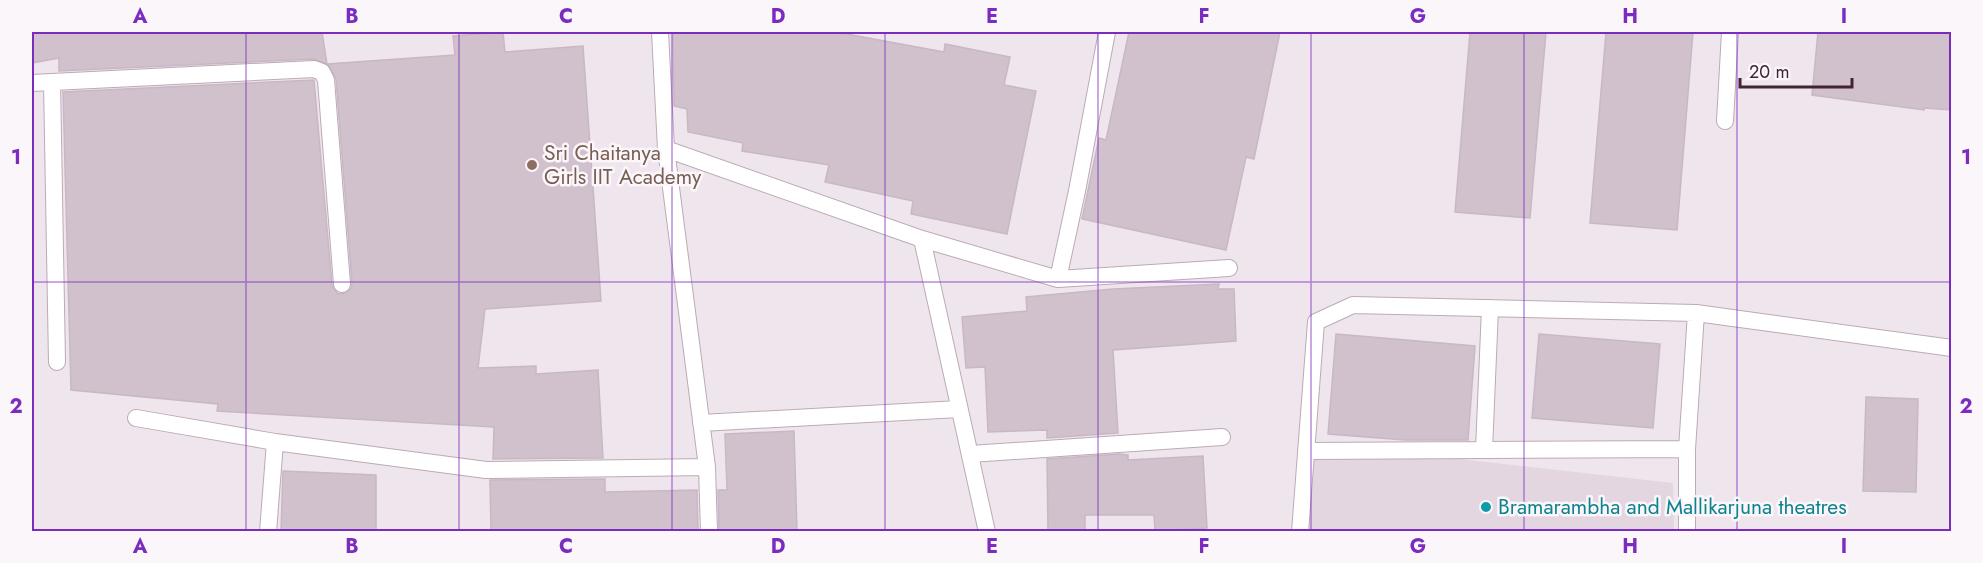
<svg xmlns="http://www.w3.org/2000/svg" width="1983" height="563" viewBox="0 0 1983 563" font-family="Jost,sans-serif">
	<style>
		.built { fill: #e3d6e1 }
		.building { fill: #d0c1cc; stroke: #c9b7c5; stroke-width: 1.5 }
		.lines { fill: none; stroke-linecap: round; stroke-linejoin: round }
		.service-casing { stroke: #bbabb6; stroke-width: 18 }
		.minor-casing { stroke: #bbabb6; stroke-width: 18 }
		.service { stroke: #fff; stroke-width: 16 }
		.minor { stroke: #fff; stroke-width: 16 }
		.grid { fill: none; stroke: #7b2cbf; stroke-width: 1.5; stroke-opacity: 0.55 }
		.education-dot { fill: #8d6e63; stroke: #fbf6fa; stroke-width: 2 }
		.culture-dot { fill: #0f9aa8; stroke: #fbf6fa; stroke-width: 2 }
		.labels { text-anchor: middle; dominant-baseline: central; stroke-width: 5; stroke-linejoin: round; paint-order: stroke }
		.education-label { font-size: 21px; fill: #785e54; stroke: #fbf6fa; text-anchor: start }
		.culture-label { font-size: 21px; fill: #0d838f; stroke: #fbf6fa; text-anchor: start }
		.neatline { fill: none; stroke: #7b2cbf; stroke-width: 2 }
		.grid-label { font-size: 20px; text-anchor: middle; font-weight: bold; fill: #7b2cbf }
	</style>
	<rect width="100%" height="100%" fill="#efe5ed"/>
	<!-- built -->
	<path class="built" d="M 1310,442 L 1673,483 L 1674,531 L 1294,532 Z"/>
	<!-- building -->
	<path class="building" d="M 32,32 L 322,32 L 327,64 L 313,59 L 59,71 L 59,58 L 32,63 Z
		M 503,32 L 505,52 L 583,46 L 601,301 L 485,309 L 478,368 L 536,366 L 536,374 L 598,370 L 603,458 L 493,459 L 494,427 L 217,411 L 218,404 L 71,390 L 63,92 L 314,80 L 332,285 L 337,293 L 343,294 L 351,289 L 352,283 L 336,79 L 328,64 L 455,55 L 453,36 Z
		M 673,32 L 836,32 L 944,52 L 945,44 L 1010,57 L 1004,85 L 1036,91 L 1007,234 L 911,214 L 913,201 L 825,182 L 829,165 L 742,151 L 743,143 L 688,132 L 687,109 L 674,106 Z
		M 1129,32 L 1280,32 L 1254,159 L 1246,157 L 1226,250 L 1082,219 L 1099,138 L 1106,140 Z
		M 1470,32 L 1546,32 L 1530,218 L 1455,212 Z
		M 1606,32 L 1693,32 L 1677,230 L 1590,223 Z
		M 1818,32 L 1952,32 L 1952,110 L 1924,108 L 1924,110 L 1812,95 Z
		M 1219,284 L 1218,289 L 1234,289 L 1236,341 L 1113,350 L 1118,433 L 1047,438 L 1047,430 L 988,432 L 985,367 L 966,368 L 962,317 L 1027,311 L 1026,297 L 1113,289 Z
		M 1336,334 L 1475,346 L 1468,440 L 1405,440 L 1328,434 Z
		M 1539,334 L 1660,344 L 1653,428 L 1532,418 Z
		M 1866,397 L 1918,399 L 1916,492 L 1863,491 Z
		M 794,431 L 797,531 L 719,531 L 718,490 L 727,490 L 725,434 Z
		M 1119,454 L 1128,455 L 1128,460 L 1203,456 L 1207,528 L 1155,531 L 1154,515 L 1085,515 L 1085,530 L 1048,531 L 1047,459 Z
		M 283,471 L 376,475 L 376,531 L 281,531 Z
		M 605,479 L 605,492 L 697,490 L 698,531 L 491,531 L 490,480 Z"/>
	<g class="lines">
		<!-- service casing -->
		<g class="service-casing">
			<path id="service" d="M 1725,121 L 1730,32
				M 1484,450 L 1490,308
				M 1306,451 L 1687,449
				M 1300,532 L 1316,322 L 1353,305 L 1696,313 L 1952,348
				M 1687,532 L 1687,449 L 1696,313"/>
		</g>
		<!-- minor casing -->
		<g class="minor-casing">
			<path id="minor" d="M 660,32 L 666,149 L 707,467 L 709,532
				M 52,82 L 57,362
				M 32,83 L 314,69 L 322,72 L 326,80 L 342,284
				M 666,149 L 922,239 L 1058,279 L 1077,191 L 1107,32
				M 922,239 L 987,532
				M 1058,279 L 1229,268
				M 136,418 L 275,442 L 486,470 L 707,467
				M 701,423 L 959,409
				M 970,454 L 1222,437
				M 268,532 L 275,442"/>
		</g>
		<!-- service -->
		<use href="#service" class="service"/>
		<!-- minor -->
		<use href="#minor" class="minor"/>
	</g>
	<!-- grid -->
	<path class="grid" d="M 246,32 L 246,532M 459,32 L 459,532M 672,32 L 672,532M 885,32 L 885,532M 1098,32 L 1098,532M 1311,32 L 1311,532M 1524,32 L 1524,532M 1737,32 L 1737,532M 32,282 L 1952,282"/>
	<!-- markers -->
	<circle class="education-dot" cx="532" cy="165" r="6"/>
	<circle class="culture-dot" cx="1486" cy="507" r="6"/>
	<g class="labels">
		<!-- education labels -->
		<g class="education-label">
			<text x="544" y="153">Sri Chaitanya<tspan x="544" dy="24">Girls IIT Academy</tspan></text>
		</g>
		<!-- culture labels -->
		<g class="culture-label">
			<text x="1498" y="507">Bramarambha and Mallikarjuna theatres</text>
		</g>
	</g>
	<!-- border -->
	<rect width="1983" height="563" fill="none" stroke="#fbf6fa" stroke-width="66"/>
	<!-- scale -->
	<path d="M1740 78v9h112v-9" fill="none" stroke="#422337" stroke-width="3"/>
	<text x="1749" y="78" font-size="18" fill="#422337" stroke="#fbf6fa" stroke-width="4.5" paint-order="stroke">20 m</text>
	<rect x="33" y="33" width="1917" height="497" class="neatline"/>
	<g class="grid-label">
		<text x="140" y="23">A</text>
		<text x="352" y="23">B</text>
		<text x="566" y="23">C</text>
		<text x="778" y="23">D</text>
		<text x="992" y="23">E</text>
		<text x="1204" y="23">F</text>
		<text x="1418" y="23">G</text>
		<text x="1630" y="23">H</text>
		<text x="1844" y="23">I</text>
		<text x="16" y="164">1</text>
		<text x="1966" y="164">1</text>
		<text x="16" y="413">2</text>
		<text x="1966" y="413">2</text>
		<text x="140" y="553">A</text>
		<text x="352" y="553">B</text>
		<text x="566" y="553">C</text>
		<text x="778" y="553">D</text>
		<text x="992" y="553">E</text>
		<text x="1204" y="553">F</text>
		<text x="1418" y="553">G</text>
		<text x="1630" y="553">H</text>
		<text x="1844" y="553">I</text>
	</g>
</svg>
